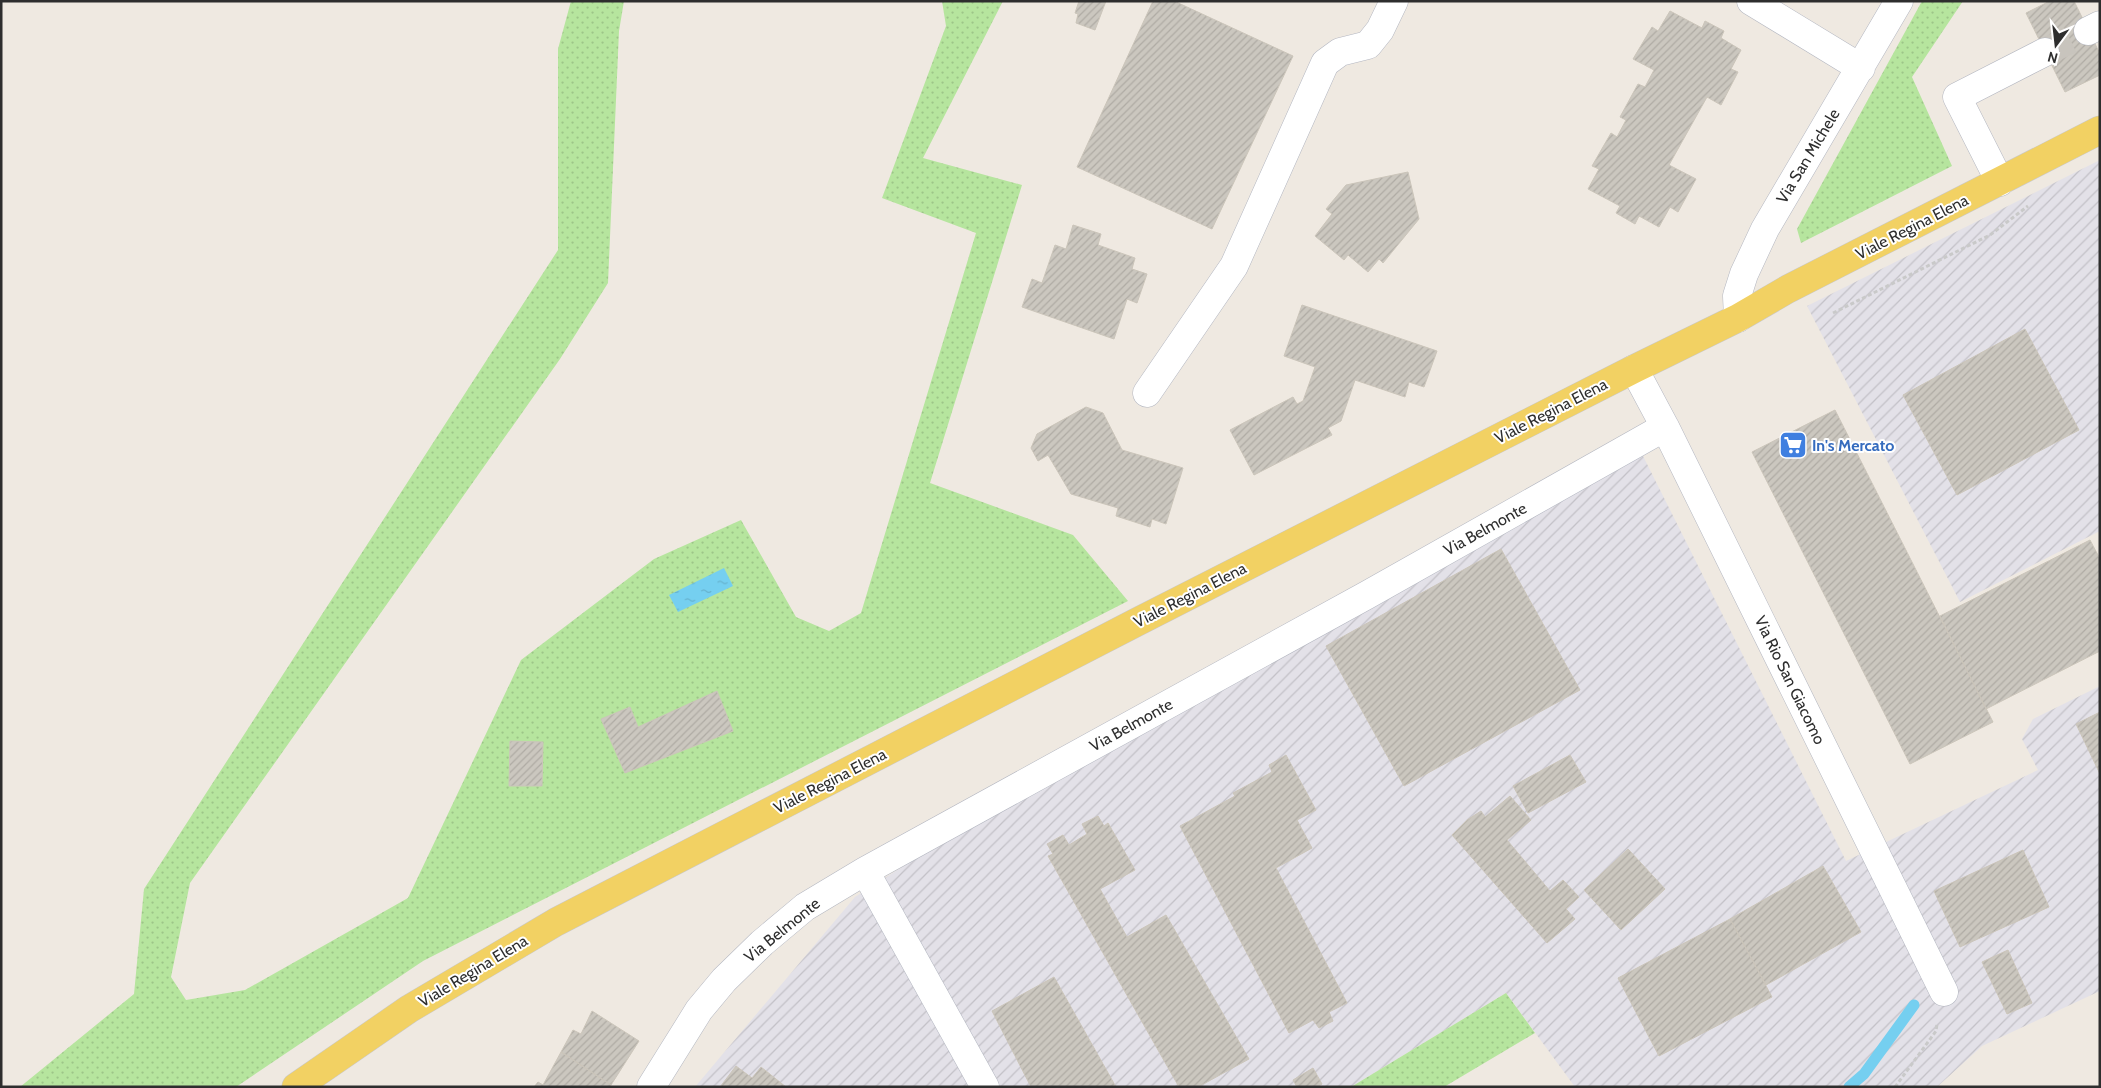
<svg xmlns="http://www.w3.org/2000/svg" width="2101" height="1088" viewBox="0 0 2101 1088" font-family="Cabin,sans-serif">
	<style>
		.industrial { fill: url(#industrial-furrows) }
		.grass { fill: url(#grass-dots) }
		.water { fill: url(#water-ripples) }
		.lines { fill: none; stroke-linecap: round; stroke-linejoin: round }
		.stream { stroke: #75cff0; stroke-width: 11 }
		.building { fill: url(#building-hatch); stroke: #cbc5ba }
		.minor-tunnel { stroke: #c8c4bd; stroke-width: 28; stroke-dasharray: 28 14; stroke-linecap: butt }
		.minor-casing { stroke: #b4b7c1; stroke-width: 29 }
		.major-casing { stroke: #c9c9c9; stroke-width: 29 }
		.path { stroke: #c9c9c9; stroke-width: 3; stroke-dasharray: 4 2.5; stroke-linecap: butt }
		.minor { stroke: #fff; stroke-width: 28 }
		.major { stroke: #f2d163; stroke-width: 28 }
		.labels { text-anchor: middle; dominant-baseline: central; stroke-width: 4; stroke-linejoin: round; paint-order: stroke }
		.street-label { font-size: 16px; fill: #2e2e2e; stroke: #fff }
		.shop-label { font-size: 16px; font-weight: bold; fill: #366cbe; stroke: #fff; text-anchor: start }
	</style>
	<defs>
		<pattern id="industrial-furrows" width="10" height="10" patternUnits="userSpaceOnUse" patternTransform="scale(1.25)"><rect width="10" height="10" fill="#e3e1e8"/><path d="M-1 1l2-2M0 10L10 0M9 11l2-2" fill="none" stroke="#c3c1c7"/></pattern>
		<pattern id="grass-dots" width="8" height="8" patternUnits="userSpaceOnUse" patternTransform="scale(1.25)"><rect width="8" height="8" fill="#b6e59e"/><path d="M2 2h.1M6 6h.1" fill="none" stroke="#9dc588" stroke-width="1.8" stroke-linecap="round"/></pattern>
		<pattern id="water-ripples" width="26" height="14" patternUnits="userSpaceOnUse" patternTransform="scale(1.25)"><rect width="26" height="14" fill="#75cff0"/><path d="M2 4q2-2 4 0t4 0M15 11q2-2 4 0t4 0" fill="none" stroke="#66b2ce"/></pattern>
		<pattern id="building-hatch" width="6" height="6" patternUnits="userSpaceOnUse" patternTransform="scale(1.25)"><rect width="6" height="6" fill="#cbc7bf"/><path d="M-1 1l2-2M0 6l6-6M5 7l2-2" fill="none" stroke="#afaba4"/></pattern>
	</defs>
	<rect width="100%" height="100%" fill="#efe9e1"/>
	<!-- industrial -->
	<path class="industrial" d="M 2100,160 L 2100,531 L 1960,602 L 1807,306 Z
		M 1639,448 L 1846,861 L 2038,770 L 2022,739 L 2033,719 L 2100,686 L 2100,991 L 1982,1046 L 1937,1087 L 1575,1087 L 1506,993 L 1351,1087 L 695,1087 L 855,897 L 910,862 Z"/>
	<!-- grass -->
	<path class="grass" d="M 571,1 L 624,1 L 619,31 L 608,283 L 560,359 L 190,883 L 171,977 L 186,1000 L 245,990 L 408,898 L 521,660 L 654,559 L 741,520 L 796,617 L 829,631 L 861,613 L 976,233 L 882,198 L 946,26 L 942,1 L 1003,1 L 923,158 L 1022,185 L 930,483 L 1073,535 L 1128,601 L 423,961 L 236,1087 L 20,1087 L 134,994 L 144,889 L 558,250 L 558,49 Z
		M 1922,1 L 1963,1 L 1912,77 L 1952,166 L 1801,243 L 1797,229 Z
		M 1506,993 L 1535,1033 L 1444,1087 L 1351,1087 Z"/>
	<!-- water -->
	<path class="water" d="M 724,568 L 733,586 L 678,612 L 669,595 Z"/>
	<g class="lines">
		<!-- stream -->
		<path class="stream" d="M 1849,1087 L 1864,1074 L 1914,1005"/>
	</g>
	<!-- building -->
	<path class="building" d="M 1079,1 L 1106,1 L 1095,30 L 1076,23 L 1078,14 L 1075,13 Z
		M 1153,1 L 1174,1 L 1293,56 L 1212,229 L 1077,167 Z
		M 2050,1 L 2074,1 L 2100,54 L 2100,75 L 2065,92 L 2026,13 Z
		M 1670,11 L 1702,28 L 1705,21 L 1724,31 L 1721,38 L 1741,50 L 1731,69 L 1738,72 L 1721,105 L 1707,97 L 1669,165 L 1696,179 L 1678,212 L 1670,207 L 1659,227 L 1639,216 L 1635,224 L 1616,213 L 1620,206 L 1588,189 L 1599,169 L 1592,166 L 1611,133 L 1617,137 L 1626,120 L 1620,117 L 1638,84 L 1645,87 L 1654,70 L 1633,59 L 1652,27 L 1658,31 Z
		M 1408,172 L 1419,219 L 1383,263 L 1379,259 L 1368,272 L 1348,255 L 1344,260 L 1315,236 L 1332,214 L 1326,209 L 1346,185 Z
		M 1073,225 L 1101,234 L 1098,245 L 1135,258 L 1132,269 L 1147,274 L 1137,303 L 1127,299 L 1114,339 L 1022,307 L 1032,279 L 1042,283 L 1055,245 L 1066,249 Z
		M 1302,305 L 1437,351 L 1424,387 L 1409,382 L 1405,397 L 1355,380 L 1341,421 L 1328,428 L 1332,435 L 1254,475 L 1230,430 L 1293,397 L 1297,404 L 1303,401 L 1315,367 L 1284,356 Z
		M 2025,329 L 2079,430 L 1957,495 L 1903,395 Z
		M 1086,407 L 1103,413 L 1122,450 L 1183,468 L 1166,524 L 1152,519 L 1150,527 L 1116,516 L 1118,508 L 1071,494 L 1048,455 L 1038,461 L 1031,448 L 1037,434 Z
		M 1835,410 L 1993,722 L 1910,764 L 1752,452 Z
		M 2090,540 L 2100,559 L 2100,651 L 1986,709 L 1940,616 Z
		M 1501,549 L 1580,690 L 1404,786 L 1326,646 Z
		M 717,691 L 733,731 L 625,773 L 601,719 L 630,707 L 638,727 Z
		M 2100,712 L 2100,774 L 2076,724 Z
		M 510,741 L 543,742 L 542,786 L 509,786 Z
		M 1286,755 L 1316,810 L 1297,820 L 1312,848 L 1276,868 L 1347,1003 L 1329,1012 L 1333,1021 L 1319,1028 L 1313,1020 L 1289,1033 L 1180,826 L 1235,796 L 1233,793 L 1272,772 L 1269,765 Z
		M 1570,755 L 1586,782 L 1528,813 L 1513,786 Z
		M 1510,796 L 1531,820 L 1507,840 L 1550,891 L 1563,880 L 1579,897 L 1566,909 L 1575,919 L 1547,943 L 1452,835 L 1467,820 L 1481,811 L 1485,817 Z
		M 1098,816 L 1104,826 L 1108,823 L 1135,870 L 1100,889 L 1127,937 L 1166,915 L 1249,1059 L 1198,1087 L 1179,1087 L 1048,856 L 1053,854 L 1047,844 L 1063,835 L 1069,845 L 1087,834 L 1082,824 Z
		M 1628,849 L 1665,889 L 1621,930 L 1584,890 Z
		M 2023,850 L 2049,907 L 1960,947 L 1934,891 Z
		M 1823,866 L 1861,932 L 1766,985 L 1730,919 Z
		M 1730,919 L 1772,997 L 1659,1056 L 1618,978 Z
		M 2008,950 L 2032,1003 L 2007,1014 L 1982,962 Z
		M 1054,977 L 1116,1087 L 1031,1087 L 992,1011 Z
		M 592,1011 L 639,1041 L 611,1085 L 561,1052 L 573,1030 L 581,1034 Z
		M 561,1052 L 611,1085 L 610,1087 L 534,1087 L 538,1082 L 543,1085 Z
		M 736,1066 L 752,1078 L 761,1067 L 786,1087 L 720,1087 Z
		M 1313,1068 L 1322,1084 L 1317,1087 L 1297,1087 L 1293,1080 Z"/>
	<g class="lines">
		<!-- minor-tunnel -->
		<path class="minor-tunnel" d="M 2045,52 L 2088,31"/>
		<!-- minor casing -->
		<g class="minor-casing">
			<path id="minor" d="M 1751,1 L 1861,68
				M 2088,31 L 2100,25
				M 2000,182 L 1957,97 L 2045,52
				M 1738,318 L 1737,296 L 1744,274 L 1765,229 L 1899,1
				M 1634,369 L 1665,427 L 1944,992
				M 1147,393 L 1234,266 L 1325,63 L 1340,52 L 1368,45 L 1380,30 L 1394,1
				M 865,871 L 985,1087
				M 651,1087 L 699,1010 L 724,980 L 762,943 L 805,907 L 865,871 L 1367,595 L 1665,427"/>
		</g>
		<!-- major casing -->
		<g class="major-casing">
			<path id="major" d="M 296,1087 L 409,1009 L 556,922 L 1137,622 L 1634,369 L 1738,318 L 1788,289 L 2100,130"/>
		</g>
		<!-- path -->
		<path class="path" d="M 1833,313 L 1990,235 L 2028,206
			M 1895,1087 L 1936,1031 L 1937,1024"/>
		<!-- minor -->
		<use href="#minor" class="minor"/>
		<!-- major -->
		<use href="#major" class="major"/>
	</g>
	<!-- icons -->
	<defs>
		<g id="supermarket-square" transform="scale(1.4375)"><rect x="-9" y="-9" width="18" height="18" rx="4" fill="#3f7fe0" stroke="#fff"/><path d="M-6-5.5h2.5l.6 2H6L4.5 2H-2.5L-4.4-4H-6ZM-1.5 3.2a1.3 1.3 0 1 0 .1 0ZM3 3.2a1.3 1.3 0 1 0 .1 0Z" fill="#fff"/></g>
	</defs>
	<g fill-rule="evenodd">
		<use href="#supermarket-square" x="1793" y="445"/>
	</g>
	<g class="labels">
		<!-- street labels -->
		<g class="street-label">
			<text transform="translate(1808 156) rotate(-59)">Via San Michele</text>
			<text transform="translate(1912 227) rotate(-27)">Viale Regina Elena</text>
			<text transform="translate(1551 411) rotate(-27)">Viale Regina Elena</text>
			<text transform="translate(1485 529) rotate(-29)">Via Belmonte</text>
			<text transform="translate(1190 595) rotate(-27)">Viale Regina Elena</text>
			<text transform="translate(1790 680) rotate(64)">Via Rio San Giacomo</text>
			<text transform="translate(1131 725) rotate(-29)">Via Belmonte</text>
			<text transform="translate(830 781) rotate(-27)">Viale Regina Elena</text>
			<text transform="translate(782 930) rotate(-39)">Via Belmonte</text>
			<text transform="translate(473 971) rotate(-31)">Viale Regina Elena</text>
		</g>
		<!-- shop labels -->
		<g class="shop-label">
			<text x="1812" y="445">In's Mercato</text>
		</g>
	</g>
	<!-- border -->
	<rect width="2101" height="1088" fill="none" stroke="#2e2e2e" stroke-width="5"/>
	<!-- north arrow -->
	<g transform="translate(2056 45) rotate(195)" stroke="#ffffff" stroke-width="4" paint-order="stroke">
	<path d="M0-4L9 19L0 12L-9 19Z" fill="#2e2e2e"/>
	<text y="-8" font-size="14" font-weight="bold" text-anchor="middle" fill="#2e2e2e">N</text>
	</g>
</svg>
